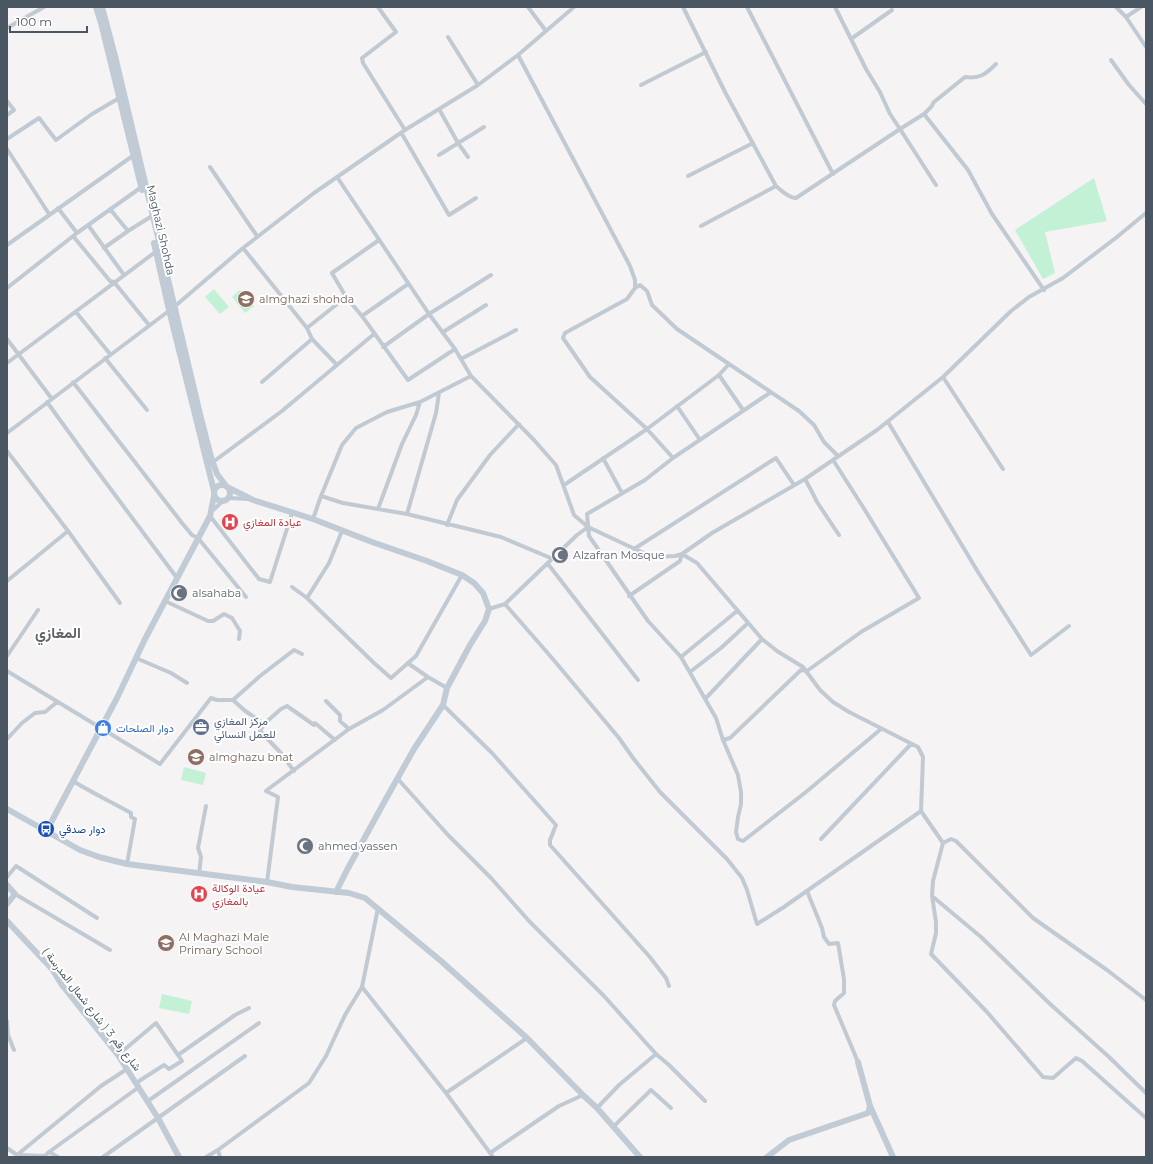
<svg xmlns="http://www.w3.org/2000/svg" width="1153" height="1164" viewBox="0 0 1153 1164" font-family="Montserrat,Vazirmatn,sans-serif">
	<style>
		.green { fill: #c3f1d5 }
		.lines { fill: none; stroke-linecap: round; stroke-linejoin: round }
		.street { stroke: #c1cad2; stroke-width: 4 }
		.secondary { stroke: #c1cbd6; stroke-width: 6 }
		.labels { text-anchor: middle; dominant-baseline: central; stroke-width: 4; stroke-linejoin: round; paint-order: stroke }
		.street-label { font-size: 11px; fill: #4a5661; stroke: #fff }
		.education-label { font-size: 11px; fill: #785e54; stroke: #fff; text-anchor: start }
		.health-label { font-size: 11px; fill: #be3a42; stroke: #fff; text-anchor: start }
		.worship-label { font-size: 11px; fill: #5b616d; stroke: #fff; text-anchor: start }
		.service-label { font-size: 11px; fill: #4e5e75; stroke: #fff; text-anchor: start }
		.shop-label { font-size: 11px; fill: #366cbe; stroke: #fff; text-anchor: start }
		.transit-label { font-size: 11px; fill: #164399; stroke: #fff; text-anchor: start }
		.district-label { font-size: 15px; font-weight: bold; fill: #5f6368; stroke: #fff }
	</style>
	<rect width="100%" height="100%" fill="#f5f3f3"/>
	<!-- green -->
	<path class="green" d="M 1094,178 L 1107,221 L 1045,232 L 1055,273 L 1043,279 L 1015,230 Z
		M 214,289 L 229,307 L 220,314 L 205,297 Z
		M 240,290 L 254,306 L 245,313 L 232,297 Z
		M 184,767 L 206,773 L 203,785 L 181,780 Z
		M 162,994 L 192,1001 L 189,1014 L 159,1008 Z"/>
	<g class="lines">
		<!-- street -->
		<path class="street" d="M 378,7 L 396,32 L 362,58 L 363,63 L 405,130
			M 528,7 L 546,31
			M 683,7 L 725,92 L 776,186 C 782,191 789,198 796,198 L 900,129 L 936,185
			M 747,7 L 833,174
			M 835,7 L 866,69 L 880,92 L 890,114 L 900,129 L 924,114 L 968,170 L 992,214 L 1044,290
			M 1116,7 L 1126,17 L 1146,47
			M 1126,17 L 1141,7
			M 7,28 L 44,7
			M 448,37 L 478,85
			M 851,39 L 892,10
			M 518,55 L 630,266 L 635,280 L 635,288 L 627,299 L 565,333 L 563,338 L 590,377 L 647,429 L 673,458
			M 1111,60 L 1129,85 L 1146,104
			M 641,85 L 706,52
			M 7,101 L 14,110 L 7,115
			M 439,109 L 458,143 L 468,157
			M 924,114 L 931,107 L 934,102 L 965,77 C 980,79 986,74 996,64
			M 402,134 L 449,215 L 476,198
			M 7,139 L 39,118 L 56,140 L 92,114 L 121,97
			M 7,149 L 49,214
			M 439,155 L 484,127
			M 210,167 L 257,236
			M 688,176 L 753,143
			M 337,177 L 429,314 L 455,349 L 471,376 L 534,440 L 556,465 L 574,515 L 588,527
			M 58,208 L 77,233
			M 110,209 L 128,231
			M 88,225 L 124,275
			M 701,226 L 776,186
			M 73,236 L 110,281 L 114,282 L 149,325
			M 379,240 L 332,273 L 346,297 L 362,316 L 408,380 L 455,349
			M 7,245 L 134,155
			M 104,248 L 128,231 L 152,216
			M 243,248 L 307,328 L 312,339 L 337,365
			M 7,288 L 77,233 L 143,186
			M 635,288 L 640,285 L 647,291 L 652,305 L 677,329 L 799,411 L 814,425 L 824,442 L 838,456
			M 76,312 L 110,354
			M 362,316 L 408,284
			M 307,328 L 346,297
			M 443,332 L 486,305
			M 7,339 L 52,399
			M 383,347 L 429,314 L 491,275
			M 105,358 L 147,410
			M 461,359 L 516,330
			M 7,363 L 158,250
			M 719,375 L 743,410
			M 943,377 L 1003,469
			M 73,382 L 182,523 L 192,535 L 198,538 L 246,597
			M 262,382 L 312,339
			M 771,392 L 673,458 L 645,480 L 587,514 L 589,536 L 648,621 L 681,657 L 716,718 L 723,740 L 738,775 L 741,792 L 741,804 L 738,817 L 736,832 L 738,839 L 743,841 L 806,792 L 881,729
			M 47,402 L 89,460 L 177,578
			M 677,406 L 700,440
			M 888,422 L 978,572 L 1031,655 L 1069,626
			M 7,433 L 174,307 L 243,248 L 314,193 L 405,130 L 478,85 L 518,55 L 574,7
			M 7,451 L 68,531 L 120,603
			M 603,458 L 622,493
			M 213,462 L 282,411 L 374,334
			M 805,479 L 811,490 L 817,502 L 839,535
			M 564,485 L 647,429 L 719,375 L 729,364
			M 321,496 L 343,503 L 407,514 L 501,537 L 553,559
			M 229,498 L 248,499
			M 378,509 L 402,444 L 416,415 L 420,402
			M 212,511 L 223,501
			M 407,514 L 436,413 L 439,393
			M 210,516 L 259,579 L 270,582 L 292,513
			M 313,519 L 321,496 L 342,445 L 356,428 L 387,412 L 420,402 L 471,376
			M 447,525 L 457,500 L 490,455 L 519,424
			M 634,549 L 776,458 L 794,485
			M 548,564 L 638,680
			M 7,581 L 68,531
			M 292,587 L 307,598 L 374,663 L 391,678 L 416,656 L 462,575
			M 629,596 L 680,561 L 682,554 L 697,563 L 762,639 L 777,651 L 803,667 L 820,690 L 833,702 L 849,712 L 918,747 L 923,757 L 921,811 L 943,843 L 933,881 L 932,896 L 936,922 L 936,933 L 931,954 L 987,1012 L 1043,1077 L 1053,1078 L 1076,1058 L 1082,1061 L 1146,1118
			M 307,598 L 329,563 L 342,531
			M 165,601 L 208,621 L 213,621 L 224,614 L 232,618 L 240,631 L 239,639
			M 505,604 L 552,658 L 619,738 L 633,758 L 660,792 L 727,859 L 742,878 L 747,890 L 757,924 L 784,907 L 921,811
			M 489,609 L 505,604 L 577,535 L 588,527 L 652,557 L 675,556 L 682,554 L 712,533 L 805,479 L 877,430 L 943,377 L 1011,311 L 1029,297 L 1063,278 L 1117,237 L 1146,213
			M 7,656 L 38,610
			M 681,657 L 737,611
			M 136,658 L 171,673 L 187,683
			M 409,664 L 428,677
			M 7,671 L 160,764 L 211,698 L 217,700 L 233,700 L 260,676 L 294,650 L 302,654
			M 690,672 L 721,648 L 748,623
			M 706,698 L 762,639
			M 233,700 L 244,710 L 264,724 L 260,731 L 280,752 L 294,771
			M 326,701 L 340,715 L 340,721 L 349,729
			M 443,705 L 492,753 L 556,825 L 550,840 L 550,845 L 649,956 L 666,978 L 669,986
			M 264,724 L 281,709 L 287,706 L 314,725 L 315,723 L 335,740
			M 7,739 L 22,723 L 35,713 L 45,712 L 57,702
			M 723,740 L 730,738 L 801,670 L 807,671 L 861,632 L 919,598 L 863,507 L 833,460
			M 397,778 L 448,835 L 491,878 L 529,921 L 604,996 L 656,1054 L 669,1065 L 705,1101
			M 73,781 C 92,793 112,802 131,813 L 131,817 L 135,819 L 127,864
			M 821,839 L 911,744
			M 943,843 L 951,839 L 956,841 L 1033,918 L 1107,970 L 1146,1000
			M 199,874 L 201,857 L 198,848 L 206,806
			M 7,877 L 16,866 L 97,918
			M 267,882 L 278,797 L 266,791 L 267,790 L 349,729 L 383,710 L 428,677 L 447,688
			M 807,891 L 822,928 L 824,937 L 829,944 L 838,943 L 844,979 L 844,993 L 835,1001 L 834,1005 L 858,1062
			M 15,894 L 110,950
			M 932,896 L 981,937 L 1049,1003 L 1109,1057 L 1146,1093
			M 362,987 L 446,1093 L 493,1157
			M 7,1021 L 8,1035 L 14,1050
			M 118,1055 L 156,1023 L 178,1055
			M 136,1083 L 164,1065 L 169,1069 L 182,1061 L 178,1055 L 235,1015 L 249,1008
			M 446,1093 L 527,1038
			M 148,1101 L 259,1023
			M 597,1108 L 619,1085 L 656,1054
			M 613,1127 L 651,1090 L 671,1108
			M 7,1148 L 17,1155 L 45,1156 L 49,1152 L 58,1157
			M 218,1150 L 220,1157
			M 49,1152 L 139,1087
			M 490,1153 L 559,1106 L 583,1095
			M 17,1155 L 101,1086 L 127,1069
			M 103,1157 L 245,1056
			M 206,1157 L 218,1150 L 309,1083 L 326,1056 L 345,1015 L 362,987 L 378,908"/>
		<!-- secondary -->
		<path class="secondary" d="M 96,7 L 101,23 L 142,190
			M 102,7 L 115,56 L 200,414 L 211,457 L 217,474 L 227,487 L 253,500 L 313,519 L 372,542 L 427,561 L 462,575 L 474,583 L 483,593 L 489,609 L 485,621 L 470,645 L 447,688 L 443,705 L 414,749 L 387,797 L 347,870 L 336,892
			M 154,243 L 169,310 L 214,491
			M214 493a8 8 0 1 1 16 0a8 8 0 1 1-16 0Z
			M 7,809 L 80,850 L 99,857 L 127,864 L 267,882 L 292,887 L 349,893 L 365,898 L 441,961 L 527,1038 L 583,1095 L 597,1108 L 640,1157
			M 46,832 L 117,698 L 145,639 L 210,516 L 214,496
			M 7,885 L 15,894 L 7,904
			M 7,921 L 52,969 L 62,985 L 118,1055 L 158,1118 L 179,1157
			M 870,1106 L 893,1157
			M 767,1157 L 789,1140 L 868,1113 L 870,1106 L 858,1062"/>
	</g>
	<!-- icons -->
	<defs>
		<g id="school-disc" transform="scale(0.9)"><circle r="9.5" fill="#8d6e63" stroke="#fff"/><path d="M0-5L7-2L0 1L-7-2ZM-4 1L0 2.5L4 1V4Q0 6-4 4Z" fill="#fff"/></g>
		<g id="hospital-disc" transform="scale(0.9)"><circle r="9.5" fill="#e0444e" stroke="#fff"/><path d="M-5-5h3v3.5h4V-5h3V5h-3V1.5h-4V5h-3Z" fill="#fff"/></g>
		<g id="mosque-disc" transform="scale(0.9)"><circle r="9.5" fill="#6b7280" stroke="#fff"/><path d="M3.5-4.9A6 6 0 1 0 3.5 4.9A5 5 0 1 1 3.5-4.9Z" fill="#fff"/></g>
		<g id="office-disc" transform="scale(0.9)"><circle r="9.5" fill="#5c6f8a" stroke="#fff"/><path d="M-6-3h4V-5.5h4V-3h4V5H-6ZM-1-4.5V-3h2v-1.5ZM-6 0V1H6V0Z" fill="#fff"/></g>
		<g id="shop-disc" transform="scale(0.9)"><circle r="9.5" fill="#3f7fe0" stroke="#fff"/><path d="M-5-2.5h2.3a2.7 3.5 0 0 1 5.4 0H5L5.5 6h-11ZM-1.5-2.5h3a1.5 2.3 0 0 0-3 0Z" fill="#fff"/></g>
		<g id="bus-disc" transform="scale(0.9)"><circle r="9.5" fill="#1a4fb4" stroke="#fff"/><path d="M-5-6H5V4H4V6H2V4H-2V6H-4V4H-5ZM-3.5-4V0h7V-4ZM-3.5 1.2v1.5H-2V1.2ZM2 1.2v1.5H3.5V1.2Z" fill="#fff"/></g>
	</defs>
	<g fill-rule="evenodd">
		<use href="#school-disc" x="246" y="299"/>
		<use href="#hospital-disc" x="230" y="522"/>
		<use href="#mosque-disc" x="560" y="555"/>
		<use href="#mosque-disc" x="179" y="593"/>
		<use href="#office-disc" x="201" y="727"/>
		<use href="#shop-disc" x="103" y="728"/>
		<use href="#school-disc" x="196" y="757"/>
		<use href="#bus-disc" x="46" y="829"/>
		<use href="#mosque-disc" x="305" y="846"/>
		<use href="#hospital-disc" x="199" y="894"/>
		<use href="#school-disc" x="166" y="943"/>
	</g>
	<g class="labels">
		<!-- street labels -->
		<g class="street-label">
			<text transform="translate(161 230) rotate(77)">Maghazi Shohda</text>
			<text transform="translate(92 1009) rotate(52)">شارع رقم 3 ( شارع شمال المدرسة )</text>
		</g>
		<!-- education labels -->
		<g class="education-label">
			<text x="259" y="299">almghazi shohda</text>
			<text x="209" y="757">almghazu bnat</text>
			<text x="179" y="937">Al Maghazi Male<tspan x="179" dy="13">Primary School</tspan></text>
		</g>
		<!-- health labels -->
		<g class="health-label">
			<text x="243" y="522">عيادة المغازي</text>
			<text x="212" y="888">عيادة الوكالة<tspan x="212" dy="13">بالمغازي</tspan></text>
		</g>
		<!-- worship labels -->
		<g class="worship-label">
			<text x="573" y="555">Alzafran Mosque</text>
			<text x="192" y="593">alsahaba</text>
			<text x="318" y="846">ahmed yassen</text>
		</g>
		<!-- service labels -->
		<g class="service-label">
			<text x="214" y="721">مركز المغازي<tspan x="214" dy="13">للعمل النسائي</tspan></text>
		</g>
		<!-- shop labels -->
		<g class="shop-label">
			<text x="116" y="728">دوار الصلحات</text>
		</g>
		<!-- transit labels -->
		<g class="transit-label">
			<text x="59" y="829">دوار صدقي</text>
		</g>
		<!-- district labels -->
		<g class="district-label">
			<text x="58" y="632">المغازي</text>
		</g>
	</g>
	<!-- border -->
	<rect width="1153" height="1164" fill="none" stroke="#4a5661" stroke-width="16"/>
	<!-- scale -->
	<path d="M10 26v6h77v-6" fill="none" stroke="#4a5661" stroke-width="2"/>
	<text x="16" y="26" font-size="12" fill="#4a5661" stroke="#ffffff" stroke-width="3" paint-order="stroke">100 m</text>
</svg>
